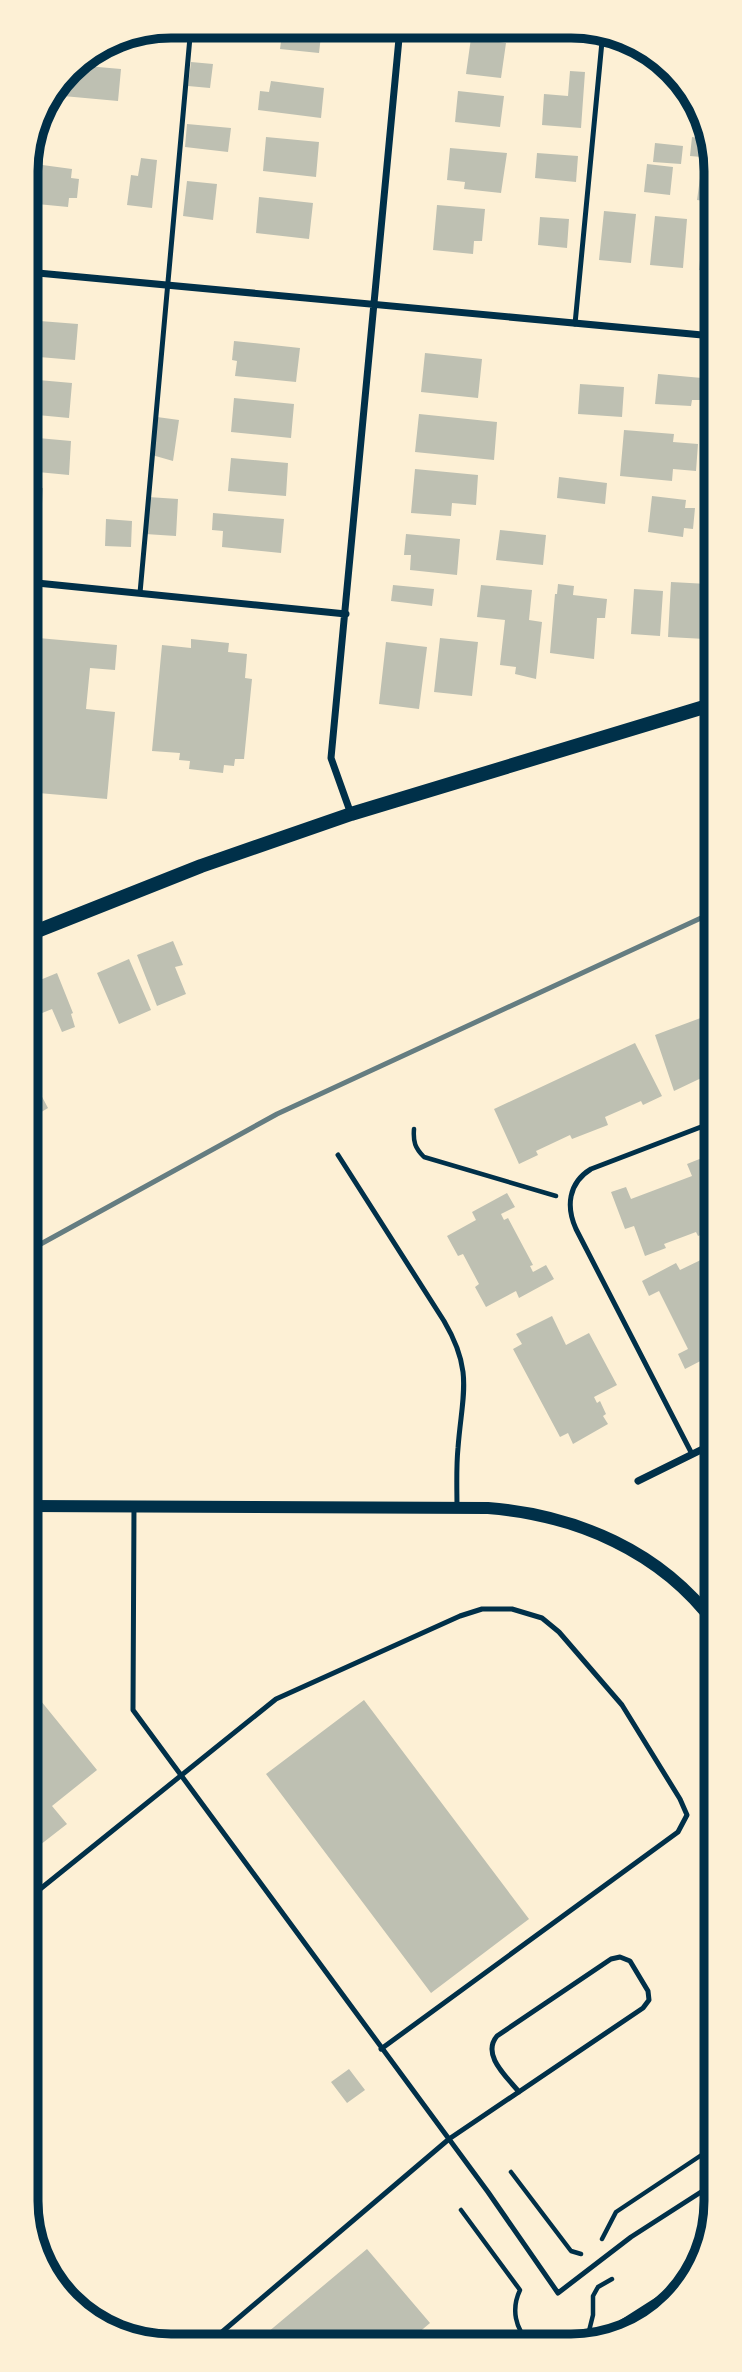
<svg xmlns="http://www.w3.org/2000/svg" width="742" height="2372" viewBox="0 0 742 2372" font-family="Ubuntu,sans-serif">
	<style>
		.building { fill: #bec0b2 }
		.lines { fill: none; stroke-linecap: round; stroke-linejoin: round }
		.path { stroke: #003049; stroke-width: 4.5 }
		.service { stroke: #003049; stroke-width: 5 }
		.minor { stroke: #003049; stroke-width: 7 }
		.tertiary { stroke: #003049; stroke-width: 12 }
		.secondary { stroke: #003049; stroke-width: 14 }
		.rail { stroke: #657d81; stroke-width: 5 }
		.rim { fill: none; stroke: #003049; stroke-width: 9 }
	</style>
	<rect width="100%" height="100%" fill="#fdf0d5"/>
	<!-- building -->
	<path class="building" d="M 283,27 L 322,27 L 319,53 L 280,49 Z
		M 471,38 L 506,43 L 501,78 L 466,74 Z
		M 191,62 L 213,64 L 210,88 L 188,86 Z
		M 75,65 L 121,69 L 118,101 L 52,95 L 69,69 Z
		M 570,71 L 585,72 L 581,128 L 542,125 L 544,94 L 568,96 Z
		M 271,81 L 324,88 L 321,118 L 258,110 L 260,91 L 269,92 Z
		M 458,91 L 504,96 L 500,127 L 455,122 Z
		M 701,120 L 713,144 L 713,158 L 690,156 L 692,137 L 699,138 Z
		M 187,124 L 231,128 L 228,152 L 185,147 Z
		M 266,137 L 319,142 L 316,177 L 263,171 Z
		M 655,143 L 683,146 L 681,164 L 653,162 Z
		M 450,148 L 507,153 L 501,193 L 464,189 L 465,182 L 447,180 Z
		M 537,153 L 578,156 L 576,182 L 535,178 Z
		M 141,158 L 157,160 L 152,208 L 127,205 L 131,175 L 138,176 Z
		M 35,164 L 72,169 L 71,178 L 79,179 L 77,198 L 69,198 L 68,207 L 27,203 L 27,170 L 35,170 Z
		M 647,164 L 673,167 L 670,195 L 644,192 Z
		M 701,171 L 713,172 L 713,202 L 697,200 Z
		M 187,181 L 217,184 L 213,220 L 183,216 Z
		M 259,197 L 313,203 L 309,239 L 256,233 Z
		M 437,205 L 485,209 L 482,241 L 474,241 L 473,254 L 433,250 Z
		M 604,211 L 636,214 L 631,263 L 599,260 Z
		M 655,216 L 687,219 L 683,268 L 650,265 Z
		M 540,217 L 569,219 L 567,248 L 538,245 Z
		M 704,220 L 713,221 L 713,271 L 699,270 Z
		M 27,320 L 78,324 L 75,360 L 27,356 Z
		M 234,341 L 300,348 L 296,382 L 235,376 L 237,361 L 232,360 Z
		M 425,353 L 482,359 L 478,398 L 421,392 Z
		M 658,374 L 702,378 L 700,400 L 692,400 L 691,406 L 655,404 Z
		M 27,379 L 72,383 L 69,418 L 27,414 Z
		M 580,384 L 624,387 L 622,417 L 578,414 Z
		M 234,398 L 294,404 L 291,438 L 231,432 Z
		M 419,414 L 497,422 L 494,460 L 415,452 Z
		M 157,417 L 179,420 L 173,461 L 152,455 Z
		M 624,430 L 674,434 L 673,442 L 698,444 L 696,471 L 673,469 L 672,481 L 620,476 Z
		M 27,437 L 71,441 L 69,475 L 27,471 Z
		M 231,458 L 288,463 L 286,496 L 228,491 Z
		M 415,469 L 478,475 L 476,505 L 452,503 L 451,516 L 411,513 Z
		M 559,477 L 607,483 L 605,504 L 557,498 Z
		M 27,487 L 43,488 L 41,519 L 27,518 Z
		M 652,496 L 686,500 L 685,508 L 695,508 L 693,529 L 684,528 L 683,537 L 648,532 Z
		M 148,497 L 178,499 L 176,536 L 145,534 Z
		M 213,513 L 284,519 L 281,553 L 222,547 L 223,531 L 212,530 Z
		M 106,519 L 132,521 L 131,547 L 105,546 Z
		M 500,530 L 546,535 L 543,565 L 496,560 Z
		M 406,534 L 460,539 L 457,575 L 410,570 L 411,555 L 404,555 Z
		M 671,582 L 708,584 L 705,639 L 668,637 Z
		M 558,584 L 574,586 L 573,595 L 607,599 L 605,618 L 597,618 L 594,659 L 550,653 L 555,594 L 557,594 Z
		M 393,585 L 434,589 L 432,606 L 391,601 Z
		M 481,585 L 532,590 L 529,620 L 542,622 L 536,679 L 515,674 L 516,667 L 500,665 L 505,620 L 477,617 Z
		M 634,589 L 663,591 L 660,636 L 631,634 Z
		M 27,637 L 117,645 L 115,670 L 90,668 L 86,709 L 115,712 L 107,799 L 27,792 Z
		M 440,638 L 478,642 L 472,696 L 434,692 Z
		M 191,639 L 229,643 L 228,652 L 247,654 L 245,678 L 252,679 L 244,759 L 235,759 L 234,766 L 224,765 L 223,773 L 189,769 L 190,761 L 179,760 L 180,753 L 152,751 L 162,645 L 191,648 Z
		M 386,642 L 427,647 L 419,709 L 379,704 Z
		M 173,941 L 183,965 L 175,967 L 186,994 L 157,1006 L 137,955 Z
		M 129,959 L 151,1010 L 119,1024 L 97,973 Z
		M 57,973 L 73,1013 L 71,1014 L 75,1027 L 62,1032 L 52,1009 L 30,1018 L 28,1013 L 28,985 Z
		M 714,1013 L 714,1072 L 674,1091 L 655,1035 Z
		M 635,1043 L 662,1096 L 643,1105 L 641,1101 L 605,1117 L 608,1125 L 572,1139 L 570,1135 L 536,1151 L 538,1155 L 519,1164 L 494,1109 Z
		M 40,1093 L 48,1108 L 28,1120 L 28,1100 Z
		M 702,1158 L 714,1190 L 714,1195 L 708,1198 L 714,1216 L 714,1230 L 698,1236 L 696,1232 L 664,1244 L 666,1248 L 645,1256 L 634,1226 L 625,1229 L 611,1192 L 626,1187 L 631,1199 L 692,1176 L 687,1164 Z
		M 507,1193 L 515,1207 L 501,1214 L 504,1220 L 508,1218 L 533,1265 L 530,1266 L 533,1272 L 546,1265 L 554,1279 L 519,1298 L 516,1291 L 486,1307 L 475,1287 L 479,1284 L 463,1254 L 458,1256 L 447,1236 L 476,1220 L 472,1212 Z
		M 709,1256 L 714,1267 L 714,1354 L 685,1369 L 678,1354 L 688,1349 L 659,1291 L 649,1296 L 642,1281 L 676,1263 L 680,1270 Z
		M 552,1316 L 566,1345 L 589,1333 L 617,1385 L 594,1397 L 597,1403 L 600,1401 L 606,1414 L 603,1416 L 608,1424 L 573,1444 L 568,1433 L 560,1437 L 513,1349 L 522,1344 L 516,1334 Z
		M 28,1685 L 97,1770 L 52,1806 L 67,1824 L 31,1852 L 29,1848 Z
		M 364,1700 L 529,1919 L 431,1993 L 266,1774 Z
		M 349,2069 L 365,2090 L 347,2103 L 331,2082 Z
		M 367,2249 L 430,2323 L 410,2340 L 413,2343 L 255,2343 Z"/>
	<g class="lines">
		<!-- path -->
		<path class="path" d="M 414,1129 C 413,1142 415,1148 424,1157 L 556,1196
			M 511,2172 L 571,2251 L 581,2254
			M 461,2210 L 520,2290 C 511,2309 515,2329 530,2343
			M 602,2239 L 616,2212 L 715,2146
			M 607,2338 L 620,2323 L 667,2293 L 691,2267
			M 510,2343 L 520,2334
			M 578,2343 L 589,2331 L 593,2315 L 593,2296 L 598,2287 L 612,2279"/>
		<!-- service -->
		<path class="service" d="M 575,324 L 603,31
			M 140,593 L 191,26
			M 338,1155 L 444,1321 C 474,1372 462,1394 458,1448 C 456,1468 457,1489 457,1509
			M 692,1454 L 576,1229 C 566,1207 568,1183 591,1169 L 714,1122
			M 134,1506 L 133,1710 L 488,2192 L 558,2293 L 631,2237 L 715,2183
			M 29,1898 L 276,1699 L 460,1616 L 482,1609 L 512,1609 L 542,1618 L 559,1632 L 622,1705 L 680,1799 L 687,1815 L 678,1832 L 381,2049
			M 209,2343 L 449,2139 L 643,2008 L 649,2000 L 648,1991 L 630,1961 L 620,1957 L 611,1959 L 497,2036 C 481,2055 507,2077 519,2092"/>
		<!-- minor -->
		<path class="minor" d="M 27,272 L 713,336
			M 27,582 L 346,614
			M 351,814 L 331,758 L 400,28
			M 638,1481 L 715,1443"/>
		<!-- tertiary -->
		<path class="tertiary" d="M 28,1506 L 488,1508 C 576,1515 661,1551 715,1624"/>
		<!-- secondary -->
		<path class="secondary" d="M 27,935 L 201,866 L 351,814 L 714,704"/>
		<!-- rail -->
		<path class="rail" d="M 28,1251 L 277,1114 L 714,912"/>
	</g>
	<!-- crop -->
	<path d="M0 0H742V2372H0ZM171 38H571A133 133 0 0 1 704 171V2201A133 133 0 0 1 571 2334H171A133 133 0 0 1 38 2201V171A133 133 0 0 1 171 38Z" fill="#fdf0d5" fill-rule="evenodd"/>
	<path class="rim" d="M171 38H571A133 133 0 0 1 704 171V2201A133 133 0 0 1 571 2334H171A133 133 0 0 1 38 2201V171A133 133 0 0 1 171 38Z"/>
</svg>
